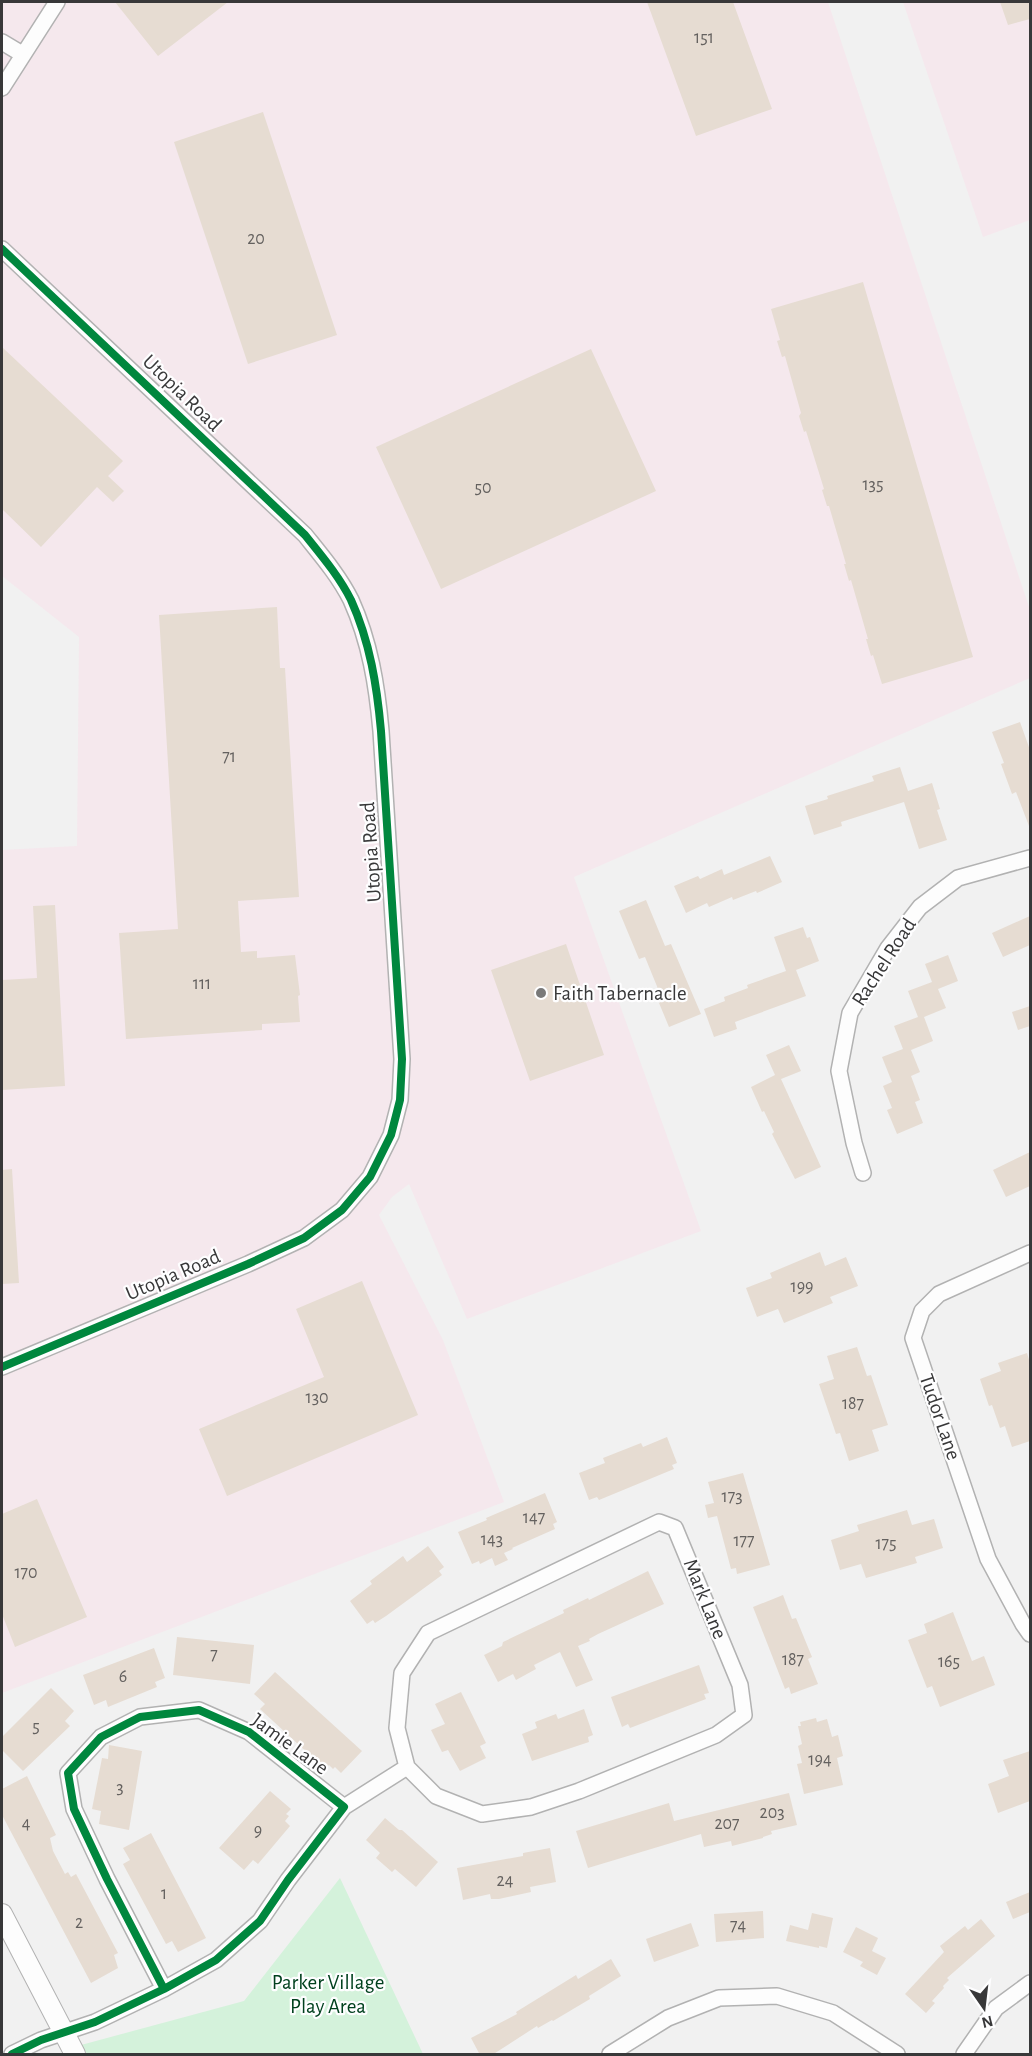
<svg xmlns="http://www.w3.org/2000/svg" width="1032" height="2056" viewBox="0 0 1032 2056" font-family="'Alegreya Sans',sans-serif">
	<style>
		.industrial { fill: #f5e8ed }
		.green { fill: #d4f2db }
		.building { fill: #e6dcd2 }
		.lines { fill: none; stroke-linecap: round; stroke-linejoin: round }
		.minor-casing { stroke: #b2b2b2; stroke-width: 18 }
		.tertiary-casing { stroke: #b2b2b2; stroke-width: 22 }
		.minor { stroke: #fdfdfd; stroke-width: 15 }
		.tertiary { stroke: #fdfdfd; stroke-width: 20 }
		.cycleway-casing { stroke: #fefeff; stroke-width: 11 }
		.cycleway { stroke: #00873e; stroke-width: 8 }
		.poi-dot { fill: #797979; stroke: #fefeff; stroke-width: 2 }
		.labels { text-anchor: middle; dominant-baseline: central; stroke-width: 4.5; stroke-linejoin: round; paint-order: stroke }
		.number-label { font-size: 18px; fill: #64615f }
		.street-label { font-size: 21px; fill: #383839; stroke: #fefeff }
		.poi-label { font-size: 21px; fill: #383839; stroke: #fefeff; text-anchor: start }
		.park-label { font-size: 21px; fill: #01411e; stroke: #fefeff }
	</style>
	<rect width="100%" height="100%" fill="#f1f1f1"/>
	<!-- industrial -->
	<path class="industrial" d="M 2,2 L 828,2 L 1030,610 L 1030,678 L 574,877 L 701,1231 L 467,1319 L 409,1184 L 392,1197 L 379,1215 L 443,1340 L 504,1502 L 2,1693 L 2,850 L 77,846 L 79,637 L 2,576 Z
		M 903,2 L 1030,2 L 1030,220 L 983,237 Z"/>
	<!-- green -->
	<path class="green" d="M 340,1878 L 423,2054 L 87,2054 L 81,2045 L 244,2001 Z"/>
	<!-- building -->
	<path class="building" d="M 115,2 L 228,2 L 158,56 Z
		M 647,2 L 733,2 L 772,109 L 696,136 Z
		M 1000,2 L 1030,2 L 1030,19 L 1008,25 Z
		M 263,112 L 337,335 L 248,364 L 174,142 Z
		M 863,282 L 973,657 L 882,684 L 873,655 L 871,656 L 866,639 L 868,639 L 851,580 L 849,581 L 844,564 L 846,564 L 829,506 L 827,506 L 822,490 L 824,489 L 806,431 L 804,432 L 799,416 L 801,413 L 785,356 L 782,357 L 777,341 L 780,340 L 771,309 Z
		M 2,347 L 123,461 L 108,476 L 124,491 L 113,502 L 97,487 L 41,547 L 2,509 Z
		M 591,349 L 656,491 L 441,589 L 376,447 Z
		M 277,607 L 280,668 L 285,668 L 299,897 L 238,901 L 241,952 L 257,951 L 257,958 L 295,955 L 300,995 L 298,996 L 300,1022 L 262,1024 L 262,1030 L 126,1039 L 119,933 L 178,929 L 159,615 Z
		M 1020,722 L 1030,750 L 1030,826 L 1029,826 L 1016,792 L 1012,794 L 1001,764 L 1004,763 L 992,732 Z
		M 900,767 L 908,791 L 932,783 L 940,809 L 937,810 L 947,840 L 919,849 L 904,802 L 841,822 L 842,826 L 814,835 L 805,806 L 828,799 L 827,796 L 874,781 L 872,776 Z
		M 770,856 L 782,882 L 757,893 L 756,891 L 733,900 L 732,897 L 709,907 L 707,903 L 686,913 L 674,886 L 698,876 L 700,879 L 722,869 L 724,875 Z
		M 646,900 L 665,946 L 671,944 L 701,1014 L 669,1027 L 659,1003 L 663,1001 L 645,957 L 639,959 L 619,911 Z
		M 55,905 L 65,1086 L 2,1090 L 2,980 L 37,978 L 33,906 Z
		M 1030,916 L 1030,945 L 1003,957 L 992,933 Z
		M 803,927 L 807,938 L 810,937 L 819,961 L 796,970 L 806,996 L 735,1022 L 737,1029 L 714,1037 L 704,1009 L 725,1001 L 724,997 L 748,988 L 747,985 L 786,971 L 774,937 Z
		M 566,944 L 604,1055 L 530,1081 L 491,970 Z
		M 948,955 L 958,981 L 938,989 L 946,1008 L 924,1017 L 933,1041 L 911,1050 L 920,1072 L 911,1076 L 920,1100 L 915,1102 L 923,1123 L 897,1134 L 887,1110 L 892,1108 L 883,1086 L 892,1082 L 882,1057 L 903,1049 L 894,1026 L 918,1017 L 908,991 L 932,982 L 925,964 Z
		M 1030,1006 L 1030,1026 L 1018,1030 L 1012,1012 Z
		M 789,1045 L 801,1071 L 781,1079 L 821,1167 L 795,1179 L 772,1134 L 774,1132 L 764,1111 L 762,1112 L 751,1087 L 775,1075 L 766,1055 Z
		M 1030,1152 L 1030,1186 L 1006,1197 L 993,1170 Z
		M 12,1169 L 19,1283 L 2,1284 L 2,1170 Z
		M 820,1252 L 825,1266 L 846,1257 L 858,1286 L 830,1297 L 833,1303 L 784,1323 L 778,1309 L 757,1317 L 746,1288 L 772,1278 L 770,1273 Z
		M 362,1281 L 418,1415 L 227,1496 L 199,1429 L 324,1377 L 296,1309 Z
		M 857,1347 L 867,1376 L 871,1375 L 888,1425 L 872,1430 L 879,1451 L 849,1461 L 840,1433 L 836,1434 L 819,1384 L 834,1379 L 827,1356 Z
		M 1027,1353 L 1030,1363 L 1030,1441 L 1012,1447 L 1005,1426 L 1000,1428 L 992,1405 L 989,1406 L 980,1379 L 1001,1371 L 998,1363 Z
		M 667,1437 L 677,1463 L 672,1465 L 674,1469 L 599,1500 L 597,1497 L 589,1500 L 579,1473 L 605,1463 L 603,1458 L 641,1443 L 643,1447 Z
		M 743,1473 L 770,1565 L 737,1574 L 736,1568 L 731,1569 L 717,1516 L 708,1518 L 705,1505 L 714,1503 L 708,1482 Z
		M 545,1493 L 557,1522 L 553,1524 L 555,1529 L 512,1548 L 513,1549 L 504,1553 L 508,1560 L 495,1566 L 492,1558 L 480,1564 L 479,1561 L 472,1564 L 458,1532 L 487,1520 L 486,1518 Z
		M 37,1499 L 87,1617 L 15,1647 L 2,1614 L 2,1514 Z
		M 907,1510 L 912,1525 L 934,1519 L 943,1548 L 915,1557 L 917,1563 L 866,1578 L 861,1564 L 840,1570 L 831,1540 L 859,1531 L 857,1525 Z
		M 428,1546 L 444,1567 L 439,1571 L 442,1575 L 386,1616 L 375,1623 L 373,1620 L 367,1624 L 350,1601 L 372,1584 L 370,1581 L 403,1556 L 407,1562 Z
		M 648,1571 L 664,1604 L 598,1634 L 589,1639 L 590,1641 L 578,1646 L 593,1680 L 576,1687 L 560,1652 L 534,1665 L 536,1669 L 516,1680 L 513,1674 L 498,1682 L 484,1655 L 502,1646 L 503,1642 L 564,1613 L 563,1610 L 588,1598 L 589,1600 Z
		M 783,1595 L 792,1619 L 796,1618 L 812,1657 L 808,1659 L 818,1684 L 791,1694 L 789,1687 L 785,1689 L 753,1607 Z
		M 953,1612 L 972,1661 L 984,1656 L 995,1685 L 940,1707 L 932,1686 L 927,1688 L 908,1640 L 927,1633 L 924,1624 Z
		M 177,1637 L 254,1645 L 250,1684 L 173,1675 Z
		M 154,1648 L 165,1678 L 155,1682 L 157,1687 L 108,1707 L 106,1700 L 94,1705 L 83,1675 Z
		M 699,1665 L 709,1693 L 704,1694 L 706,1699 L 630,1728 L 628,1724 L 622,1727 L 611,1697 Z
		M 275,1672 L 362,1751 L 341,1773 L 335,1767 L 333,1769 L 329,1765 L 325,1769 L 260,1709 L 265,1704 L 254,1694 Z
		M 51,1688 L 74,1711 L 65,1721 L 70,1726 L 23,1771 L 2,1750 L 2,1737 Z
		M 461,1692 L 486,1743 L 480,1746 L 486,1758 L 460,1771 L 448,1750 L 442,1752 L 431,1730 L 445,1724 L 435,1704 Z
		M 584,1709 L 593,1735 L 588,1737 L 589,1742 L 532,1761 L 522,1734 L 537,1728 L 535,1722 L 556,1714 L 558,1719 Z
		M 816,1718 L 817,1722 L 827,1719 L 832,1737 L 838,1735 L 843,1756 L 837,1758 L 843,1785 L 804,1794 L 797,1764 L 802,1763 L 798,1746 L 802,1744 L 798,1726 L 801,1726 L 800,1722 Z
		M 109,1745 L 142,1751 L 129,1830 L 99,1824 L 101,1811 L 92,1809 L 102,1758 L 108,1759 Z
		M 1030,1751 L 1030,1801 L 998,1813 L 988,1784 L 1009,1776 L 1003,1760 Z
		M 27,1776 L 56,1835 L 50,1838 L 53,1851 L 65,1874 L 68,1872 L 71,1877 L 76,1874 L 118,1953 L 114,1955 L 118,1968 L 91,1983 L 2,1815 L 2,1789 Z
		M 270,1791 L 291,1809 L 286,1814 L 289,1816 L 285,1821 L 290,1826 L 258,1864 L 253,1860 L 244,1870 L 219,1848 Z
		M 789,1793 L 797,1825 L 771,1831 L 772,1834 L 763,1837 L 763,1838 L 732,1846 L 731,1841 L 704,1847 L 701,1834 L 588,1868 L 576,1831 L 669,1803 L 674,1821 Z
		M 385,1818 L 399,1830 L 402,1830 L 438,1862 L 416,1887 L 395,1869 L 392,1872 L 376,1858 L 380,1853 L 366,1840 Z
		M 151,1833 L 206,1938 L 178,1952 L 172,1941 L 166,1944 L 123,1864 L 130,1860 L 123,1848 Z
		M 550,1848 L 556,1882 L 530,1887 L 531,1892 L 499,1899 L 491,1899 L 490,1894 L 463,1900 L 457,1868 L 523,1856 L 523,1853 Z
		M 1030,1892 L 1030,1912 L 1013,1919 L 1006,1902 Z
		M 763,1911 L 764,1938 L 716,1942 L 714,1914 Z
		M 812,1913 L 833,1918 L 827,1948 L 819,1946 L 819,1948 L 786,1941 L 790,1925 L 808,1930 Z
		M 981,1919 L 995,1936 L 947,1978 L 949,1980 L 943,1986 L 944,1988 L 932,2001 L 935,2003 L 926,2013 L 905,1994 L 944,1952 L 940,1946 L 965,1926 L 968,1930 Z
		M 691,1923 L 699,1946 L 654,1962 L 646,1939 Z
		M 856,1927 L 878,1938 L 872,1951 L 886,1958 L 877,1975 L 860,1966 L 863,1962 L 843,1952 Z
		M 611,1959 L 621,1976 L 589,1996 L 590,1999 L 553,2021 L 552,2020 L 538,2028 L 537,2026 L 492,2055 L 480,2055 L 471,2038 L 517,2014 L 516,2012 L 576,1975 L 578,1979 Z"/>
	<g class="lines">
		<!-- minor casing -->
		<g class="minor-casing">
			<path id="minor" d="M 2,42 L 22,54
				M 2,88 L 57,2
				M 2,249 L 305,535 C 321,555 339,576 351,600 C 370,642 377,686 381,731 L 402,1059 L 400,1100 L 391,1135 L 370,1177 L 342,1210 L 304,1238 L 248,1264 L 2,1367
				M 863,1173 L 854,1143 L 839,1071 L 850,1013 L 888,948 L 920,907 L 958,878 L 1030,858
				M 1030,1253 L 939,1294 L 922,1311 L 913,1338 L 988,1559 L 1023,1624 L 1030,1634
				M 659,1522 L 675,1528 L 740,1685 L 744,1715 L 716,1735 L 579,1791 L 531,1807 L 482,1814 L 436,1796 L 407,1767 L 397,1728 L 402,1673 L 428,1633 Z
				M 344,1807 L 407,1767
				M 12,2054 L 41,2040 L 95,2022 L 164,1989 L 216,1960 L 260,1921 L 288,1880 L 344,1807 L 249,1732 L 199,1710 L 140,1717 L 101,1737 L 68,1773 L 74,1809 L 107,1879 L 164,1989
				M 610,2054 L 668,2018 L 719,1998 L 777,1996 L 833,2013 L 897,2054
				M 964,2054 L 996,2008 L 1030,1983"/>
		</g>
		<!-- tertiary casing -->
		<g class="tertiary-casing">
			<path id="tertiary" d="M 2,1914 L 75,2054"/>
		</g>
		<!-- minor -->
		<use href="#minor" class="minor"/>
		<!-- tertiary -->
		<use href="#tertiary" class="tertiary"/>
		<!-- cycleway casing -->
		<g class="cycleway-casing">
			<path id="cycleway" d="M 2,249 L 305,535 C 321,555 339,576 351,600 C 370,642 377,686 381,731 L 402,1059 L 400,1100 L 391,1135 L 370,1177 L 342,1210 L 304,1238 L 248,1264 L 2,1367
				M 12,2054 L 41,2040 L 95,2022 L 164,1989 L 216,1960 L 260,1921 L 288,1880 L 344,1807 L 249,1732 L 199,1710 L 140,1717 L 101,1737 L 68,1773 L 74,1809 L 107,1879 L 164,1989"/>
		</g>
		<!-- cycleway -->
		<use href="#cycleway" class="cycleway"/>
	</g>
	<!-- markers -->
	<circle class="poi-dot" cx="541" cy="993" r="6"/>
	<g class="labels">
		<!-- number labels -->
		<g class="number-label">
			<text x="704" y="38">151</text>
			<text x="256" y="239">20</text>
			<text x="873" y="485">135</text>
			<text x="483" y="488">50</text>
			<text x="229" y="757">71</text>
			<text x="202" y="984">111</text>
			<text x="802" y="1287">199</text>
			<text x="317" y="1398">130</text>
			<text x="853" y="1404">187</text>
			<text x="732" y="1497">173</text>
			<text x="534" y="1518">147</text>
			<text x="492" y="1540">143</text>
			<text x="744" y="1541">177</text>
			<text x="886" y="1544">175</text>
			<text x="26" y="1573">170</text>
			<text x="214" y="1655">7</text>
			<text x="793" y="1660">187</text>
			<text x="949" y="1662">165</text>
			<text x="123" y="1677">6</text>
			<text x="36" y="1727">5</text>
			<text x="820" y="1760">194</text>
			<text x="120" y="1788">3</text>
			<text x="772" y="1813">203</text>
			<text x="26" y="1824">4</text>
			<text x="727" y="1824">207</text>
			<text x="258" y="1831">9</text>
			<text x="505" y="1881">24</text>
			<text x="164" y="1894">1</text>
			<text x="79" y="1923">2</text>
			<text x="738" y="1926">74</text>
		</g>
		<!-- street labels -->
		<g class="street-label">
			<text transform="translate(182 393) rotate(44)">Utopia Road</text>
			<text transform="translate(371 852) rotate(-94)">Utopia Road</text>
			<text transform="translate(884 962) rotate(-57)">Rachel Road</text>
			<text transform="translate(173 1275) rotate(-23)">Utopia Road</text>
			<text transform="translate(940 1417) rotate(71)">Tudor Lane</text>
			<text transform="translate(705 1599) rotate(68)">Mark Lane</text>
			<text transform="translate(290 1744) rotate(36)">Jamie Lane</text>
		</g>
		<!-- poi labels -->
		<g class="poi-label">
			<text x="553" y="993">Faith Tabernacle</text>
		</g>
		<!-- park labels -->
		<g class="park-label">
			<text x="328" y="1982">Parker Village<tspan x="328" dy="24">Play Area</tspan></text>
		</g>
	</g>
	<!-- border -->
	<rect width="1032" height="2056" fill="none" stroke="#383839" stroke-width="6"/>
	<!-- north arrow -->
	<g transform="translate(984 2008) rotate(166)" stroke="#fefeff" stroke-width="4.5" paint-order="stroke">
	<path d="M0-4.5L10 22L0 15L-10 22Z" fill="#383839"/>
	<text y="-9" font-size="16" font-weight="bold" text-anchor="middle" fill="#383839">N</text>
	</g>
</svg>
